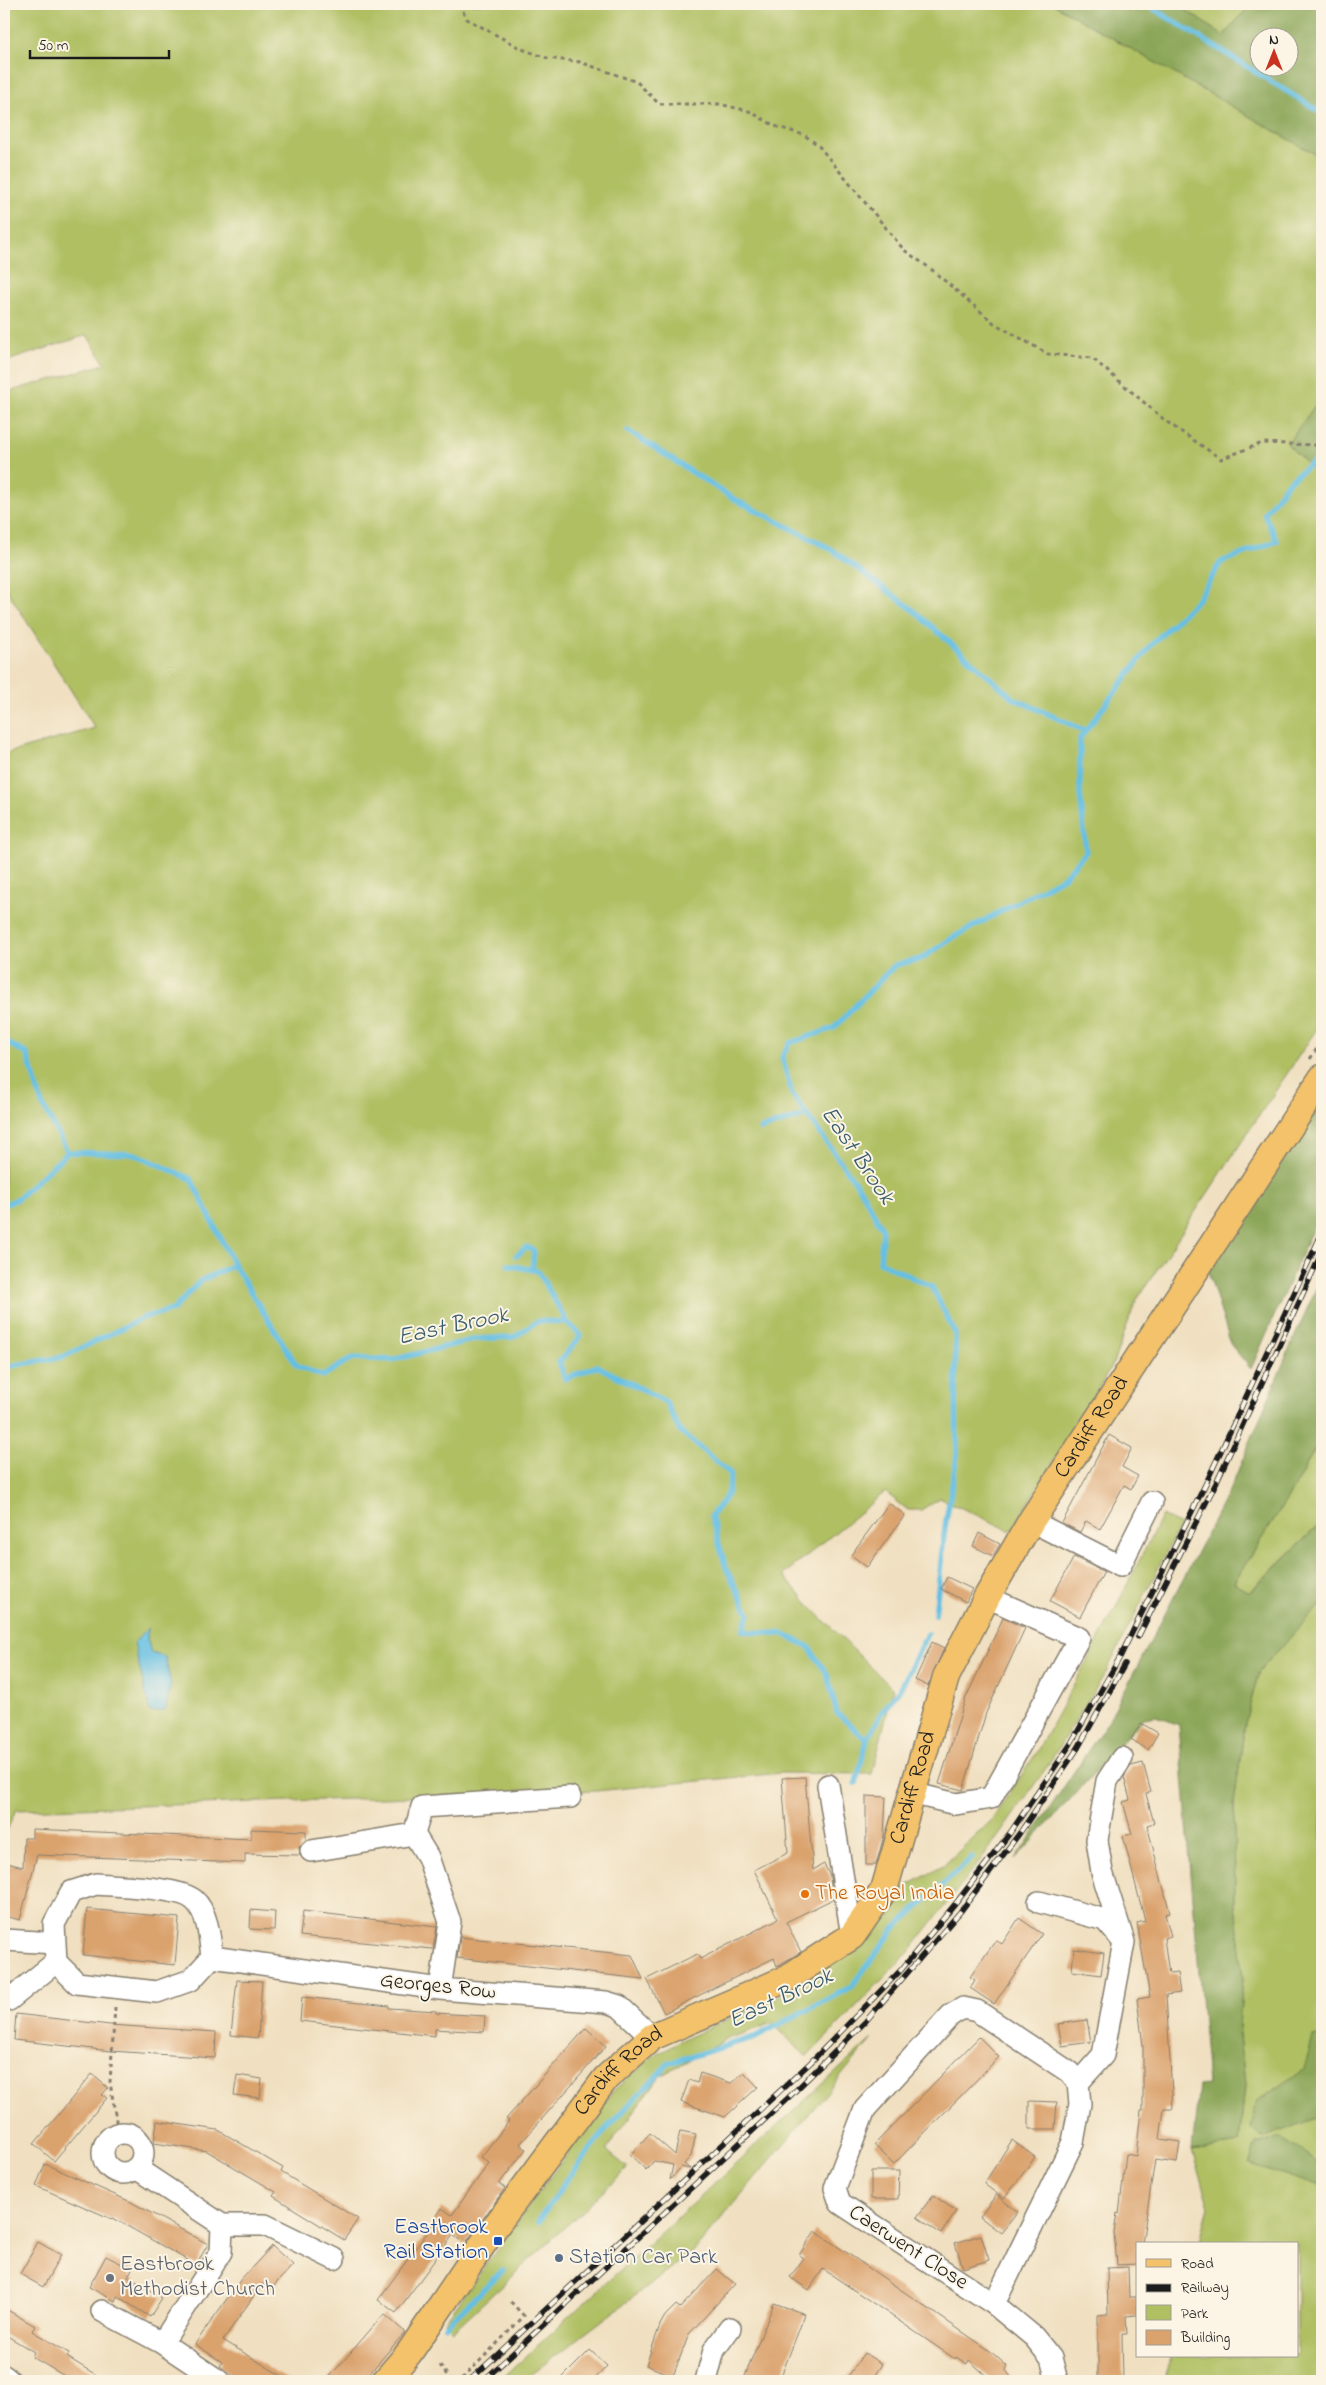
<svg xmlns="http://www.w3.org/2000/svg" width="1326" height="2385" viewBox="0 0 1326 2385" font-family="'Indie Flower',sans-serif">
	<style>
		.green { fill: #afbf62; stroke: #666e3f }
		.forest { fill: #8ba658; stroke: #54613a; fill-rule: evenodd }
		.water { fill: #65bfe3; stroke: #406e80 }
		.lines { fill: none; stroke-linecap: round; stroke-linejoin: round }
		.stream { stroke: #65bfe3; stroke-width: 5.5 }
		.building { fill: #daa26d }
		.minor-casing { stroke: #867e6e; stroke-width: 24 }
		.major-casing { stroke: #867e6e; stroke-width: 29 }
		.path { stroke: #867e6e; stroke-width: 3; stroke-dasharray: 4 4; stroke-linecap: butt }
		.minor { stroke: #fff; stroke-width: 21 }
		.major { stroke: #f3c26a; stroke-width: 26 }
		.rail-casing { stroke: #1c1c1c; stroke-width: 5.5 }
		.rail { stroke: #fcf5e5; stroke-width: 4; stroke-dasharray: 11; stroke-linecap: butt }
		.food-dot { fill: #e8710a; stroke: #fcf5e5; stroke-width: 2 }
		.transit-dot { fill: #1a4fb4; stroke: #fcf5e5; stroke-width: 2 }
		.service-dot { fill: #5c6f8a; stroke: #fcf5e5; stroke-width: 2 }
		.worship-dot { fill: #6b7280; stroke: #fcf5e5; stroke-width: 2 }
		.labels { text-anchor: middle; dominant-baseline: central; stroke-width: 4; stroke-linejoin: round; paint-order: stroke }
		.street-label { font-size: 22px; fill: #1c1c1c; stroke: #fcf5e5 }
		.food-label { font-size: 22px; fill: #c56008; stroke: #fcf5e5; text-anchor: start }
		.transit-label { font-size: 22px; fill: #164399; stroke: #fcf5e5; text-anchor: end }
		.service-label { font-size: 22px; fill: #4e5e75; stroke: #fcf5e5; text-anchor: start }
		.worship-label { font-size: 22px; fill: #5b616d; stroke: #fcf5e5; text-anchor: start }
		.water-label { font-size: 24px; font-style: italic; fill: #395d6c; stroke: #fcf5e5 }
	</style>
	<rect width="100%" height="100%" fill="#fcf5e5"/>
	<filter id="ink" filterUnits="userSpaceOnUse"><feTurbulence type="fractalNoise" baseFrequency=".02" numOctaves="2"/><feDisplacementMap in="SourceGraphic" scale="10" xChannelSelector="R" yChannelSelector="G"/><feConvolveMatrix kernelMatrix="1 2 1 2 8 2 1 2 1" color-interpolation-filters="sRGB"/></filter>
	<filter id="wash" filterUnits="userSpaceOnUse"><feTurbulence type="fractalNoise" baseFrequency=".0096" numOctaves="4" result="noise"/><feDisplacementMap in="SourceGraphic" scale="20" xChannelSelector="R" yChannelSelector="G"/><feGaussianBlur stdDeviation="1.12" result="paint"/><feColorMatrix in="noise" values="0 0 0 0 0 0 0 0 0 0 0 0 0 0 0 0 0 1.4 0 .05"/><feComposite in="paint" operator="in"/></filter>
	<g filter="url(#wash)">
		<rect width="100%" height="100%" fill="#f0e0c1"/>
		<!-- green -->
		<path class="green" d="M 4,4 L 1053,4 L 1322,158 L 1322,396 L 1287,444 L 1318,473 L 1322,470 L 1322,1021 L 1136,1301 L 1112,1366 L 1011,1531 L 940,1498 L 921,1510 L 908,1510 L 885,1492 L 783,1575 L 810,1606 L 893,1689 L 872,1774 L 781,1773 L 596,1791 L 16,1810 L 4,1837 L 4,754 L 95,728 L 4,586 L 4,393 L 105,364 L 87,335 L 4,362 Z
			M 1183,4 L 1251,4 L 1223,36 L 1183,8 Z
			M 1322,1436 L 1322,1522 L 1248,1593 L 1234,1582 L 1292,1491 Z
			M 1162,1515 L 1180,1525 L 1106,1672 L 1046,1768 L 993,1844 L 908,1953 L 807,2057 L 772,2023 L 725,2040 L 660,2076 L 606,2150 L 628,2168 L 623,2173 L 453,2331 L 445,2321 L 613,2091 L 655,2055 L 680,2041 L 779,1996 L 846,1954 L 873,1930 L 896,1892 L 943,1866 L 991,1821 L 1035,1755 L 1112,1615 Z
			M 1322,1603 L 1322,2381 L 1165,2381 L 1171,2356 L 1297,2356 L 1297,2244 L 1199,2244 L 1209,2207 L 1192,2151 L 1239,2144 L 1245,2085 L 1239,2025 L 1243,1979 L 1235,1904 L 1234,1804 L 1245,1723 L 1259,1671 Z
			M 872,2039 L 693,2252 L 522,2381 L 499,2381 Z"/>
		<!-- forest -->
		<path class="forest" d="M 1053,4 L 1183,4 L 1183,8 L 1223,36 L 1251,4 L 1315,4 L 1322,11 L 1322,158 ZM 1258,38 L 1288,38 L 1288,68 L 1258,68 Z
			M 1322,396 L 1322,470 L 1318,474 L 1287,444 Z
			M 1322,1090 L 1322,1207 L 1251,1369 L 1231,1345 L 1206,1264 Z
			M 1322,1276 L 1322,1436 L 1292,1491 L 1234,1582 L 1249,1593 L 1322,1522 L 1322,1603 L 1259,1671 L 1245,1723 L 1234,1804 L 1235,1904 L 1243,1979 L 1239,2025 L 1245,2085 L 1239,2144 L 1192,2151 L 1199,2085 L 1208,2084 L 1179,1725 L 1156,1716 L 1144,1718 L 1015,1860 L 1108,1721 L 1151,1641 L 1231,1487 L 1297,1331 Z
			M 1322,2035 L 1322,2113 L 1317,2118 L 1262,2138 L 1250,2126 L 1257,2101 L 1304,2070 L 1313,2037 Z
			M 1281,2137 L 1322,2164 L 1322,2186 L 1249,2164 L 1256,2144 Z"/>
		<!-- water -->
		<path class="water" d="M 148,1628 L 147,1638 L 151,1653 L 165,1657 L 171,1685 L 165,1711 L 150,1712 L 134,1643 Z"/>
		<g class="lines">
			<!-- stream -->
			<path class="stream" d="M 1146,4 L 1322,113
				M 628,431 L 734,499 L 831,549 L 912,609 L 1013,698 L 1085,731
				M 4,1041 L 27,1054 L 42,1104 L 68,1152 L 135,1154 L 191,1179 L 234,1265 L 297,1366 L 323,1376 L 352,1358 L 392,1360 L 476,1339 L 514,1337 L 538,1321 L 567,1322 L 581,1336 L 559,1362 L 565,1379 L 597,1366 L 666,1402 L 679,1430 L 731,1474 L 727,1495 L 711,1516 L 726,1568 L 749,1614 L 743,1631 L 784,1634 L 809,1647 L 827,1674 L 837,1713 L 867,1740 L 856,1783
				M 761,1129 L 807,1115
				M 4,1205 L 17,1199 L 68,1152
				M 516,1256 L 527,1247 L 534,1251 L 532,1270
				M 508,1265 L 538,1271 L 567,1322
				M 4,1367 L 63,1357 L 145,1317 L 173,1310 L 200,1281 L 234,1265
				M 935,1615 L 945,1527 L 957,1455 L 955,1333 L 932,1287 L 880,1262 L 883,1230 L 860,1189 L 792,1094 L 782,1057 L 790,1043 L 834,1028 L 895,965 L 921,959 L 954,937 L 1064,877 L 1086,852 L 1080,792 L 1080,738 L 1150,646 L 1198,599 L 1221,562 L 1277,541 L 1264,514 L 1289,481 L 1322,455
				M 867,1740 L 881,1713 L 902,1686 L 927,1634
				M 538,2222 L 563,2185 L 606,2129 L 669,2063 L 755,2037 L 851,1987 L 894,1929 L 972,1858
				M 445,2326 L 503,2270"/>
		</g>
		<g id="blocks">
			<!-- building -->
			<path class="building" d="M 1109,1435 L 1132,1448 L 1122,1467 L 1138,1476 L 1131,1489 L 1124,1485 L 1100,1529 L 1086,1521 L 1080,1532 L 1062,1523 Z
				M 889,1503 L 905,1515 L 867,1567 L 851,1555 Z
				M 979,1533 L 1000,1544 L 993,1556 L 973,1546 Z
				M 1074,1557 L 1104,1572 L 1080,1617 L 1050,1601 Z
				M 947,1577 L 972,1589 L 966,1602 L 941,1589 Z
				M 1003,1618 L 1025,1628 L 986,1713 L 963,1790 L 939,1784 L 965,1700 Z
				M 932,1642 L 944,1648 L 928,1686 L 915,1680 Z
				M 1141,1723 L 1158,1733 L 1148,1750 L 1131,1739 Z
				M 1143,1763 L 1151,1792 L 1146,1794 L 1154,1823 L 1147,1825 L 1170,1913 L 1165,1914 L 1171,1936 L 1164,1938 L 1169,1974 L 1177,1973 L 1180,1993 L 1166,1995 L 1173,2109 L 1164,2109 L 1160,2139 L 1180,2142 L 1177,2163 L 1155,2160 L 1142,2244 L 1137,2244 L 1137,2264 L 1117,2265 L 1114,2233 L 1117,2213 L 1119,2214 L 1126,2154 L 1136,2156 L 1141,2110 L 1143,2110 L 1143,2046 L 1137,1999 L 1150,1997 L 1137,1923 L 1145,1921 L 1123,1836 L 1132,1834 L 1123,1802 L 1130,1800 L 1124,1777 L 1131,1766 Z
				M 805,1777 L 813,1870 L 824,1864 L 830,1876 L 831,1885 L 828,1887 L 833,1899 L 786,1922 L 801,1952 L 777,1966 L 774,1958 L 664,2013 L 647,1979 L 697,1954 L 700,1959 L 778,1919 L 754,1870 L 788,1853 L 782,1778 Z
				M 866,1796 L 886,1797 L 884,1835 L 876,1865 L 866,1865 Z
				M 32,1829 L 251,1839 L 251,1829 L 306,1831 L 306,1840 L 299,1847 L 300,1855 L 245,1854 L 245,1863 L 37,1855 L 20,1920 L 4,1916 L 4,1877 L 7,1863 L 23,1867 L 24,1838 L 32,1838 Z
				M 87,1909 L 179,1918 L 175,1965 L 83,1955 Z
				M 251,1910 L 275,1912 L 274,1930 L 250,1929 Z
				M 303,1911 L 437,1927 L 433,1949 L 300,1936 Z
				M 1019,1918 L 1042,1934 L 994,2004 L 970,1988 L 975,1980 L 970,1977 L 996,1940 L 1002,1944 Z
				M 460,1937 L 632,1955 L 643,1979 L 457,1958 Z
				M 1074,1949 L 1104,1953 L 1101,1975 L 1072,1971 Z
				M 237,1980 L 262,1981 L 258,2038 L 231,2035 Z
				M 302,1997 L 389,2006 L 389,2008 L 436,2011 L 436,2013 L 485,2016 L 484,2032 L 435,2029 L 435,2036 L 300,2021 Z
				M 16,2014 L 110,2025 L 216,2032 L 215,2058 L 111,2051 L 14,2040 Z
				M 1087,2020 L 1091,2042 L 1062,2046 L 1058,2024 Z
				M 586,2028 L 606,2046 L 520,2144 L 526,2149 L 499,2184 L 505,2188 L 465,2244 L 453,2235 L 396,2313 L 378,2300 L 435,2222 L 433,2221 L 442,2208 L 452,2215 L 489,2163 L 481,2157 L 509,2121 L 506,2119 Z
				M 979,2037 L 999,2057 L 894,2164 L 874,2145 Z
				M 744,2072 L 758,2087 L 725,2117 L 681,2102 L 689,2080 L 697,2083 L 700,2073 L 731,2083 Z
				M 92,2074 L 108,2088 L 102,2095 L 107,2098 L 54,2161 L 34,2144 Z
				M 237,2075 L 262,2079 L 260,2098 L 234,2095 Z
				M 1029,2101 L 1057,2102 L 1055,2129 L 1029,2129 Z
				M 157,2121 L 218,2130 L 283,2168 L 281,2172 L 358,2219 L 344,2240 L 273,2196 L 276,2192 L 207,2151 L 154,2143 Z
				M 680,2131 L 696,2134 L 691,2156 L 684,2164 L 690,2169 L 681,2167 L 670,2180 L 673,2165 L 654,2161 L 646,2170 L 630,2155 L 650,2133 L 675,2155 Z
				M 1012,2140 L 1035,2157 L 1004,2199 L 984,2184 Z
				M 45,2164 L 131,2202 L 208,2244 L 196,2265 L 113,2218 L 112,2219 L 36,2186 Z
				M 871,2171 L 899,2171 L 898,2199 L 871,2199 Z
				M 933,2195 L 956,2211 L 941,2234 L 917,2217 Z
				M 996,2195 L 1018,2212 L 1001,2233 L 980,2217 Z
				M 815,2231 L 989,2350 L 1007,2366 L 1005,2369 L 1014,2381 L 992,2381 L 969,2360 L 967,2364 L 956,2357 L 955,2359 L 823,2269 L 809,2290 L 790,2277 L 804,2258 L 799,2255 Z
				M 981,2235 L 989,2260 L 963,2268 L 955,2243 Z
				M 38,2242 L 61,2255 L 43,2287 L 20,2274 Z
				M 272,2246 L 293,2265 L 269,2291 L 262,2284 L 223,2340 L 290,2381 L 240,2381 L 220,2366 L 222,2362 L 195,2344 L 241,2279 Z
				M 106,2256 L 132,2269 L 128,2276 L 162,2298 L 150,2317 L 117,2296 L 115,2301 L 89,2287 Z
				M 1128,2267 L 1129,2297 L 1137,2297 L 1137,2315 L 1126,2316 L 1127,2334 L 1122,2334 L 1123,2381 L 1098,2381 L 1098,2315 L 1108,2314 L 1107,2268 Z
				M 717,2269 L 735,2284 L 689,2334 L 673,2376 L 646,2365 L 660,2325 L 665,2316 L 676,2305 L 680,2308 Z
				M 774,2303 L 805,2314 L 785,2366 L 779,2381 L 743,2381 Z
				M 4,2308 L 35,2326 L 32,2331 L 69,2353 L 67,2357 L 106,2381 L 73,2381 L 32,2357 L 34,2352 L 4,2334 Z
				M 384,2314 L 405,2332 L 363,2381 L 326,2381 Z
				M 590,2350 L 607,2366 L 593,2381 L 559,2381 Z
				M 864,2353 L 882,2364 L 871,2381 L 845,2381 Z"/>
		</g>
	</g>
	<g filter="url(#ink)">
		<use href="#blocks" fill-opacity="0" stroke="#867e6e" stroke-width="1"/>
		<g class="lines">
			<!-- minor casing -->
			<g class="minor-casing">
				<path id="minor" d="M 1031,1521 L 1120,1566 L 1152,1502
					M 828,1785 L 852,1936
					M 911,1793 L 956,1804 L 991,1798 L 1079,1638 L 987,1597
					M 311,1851 L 414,1834
					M 96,1884 C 117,1886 180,1887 194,1900 C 208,1912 210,1940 212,1957 L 191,1980 L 157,1992 L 77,1983 L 56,1962 L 54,1924 L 71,1892 Z
					M 1039,1902 L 1105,1920 L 1122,1940
					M 4,1940 L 55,1943
					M 212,1957 L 440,1989 L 606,2002 L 619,2006 L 652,2037
					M 440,1989 L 450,1922 L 428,1857 L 414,1834 L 422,1807 L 570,1797
					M 9,2000 L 56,1962
					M 1078,2083 L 1103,2055 L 1124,1942 L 1102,1872 L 1097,1840 L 1107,1781 L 1122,1758
					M103 2153a20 20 0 1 1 40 0a20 20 0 1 1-40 0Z
					M 136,2168 L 222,2225 L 221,2252 L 162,2343
					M 222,2225 L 265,2225 L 334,2259
					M 994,2304 L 1073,2142 L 1080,2104 L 1078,2083 L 1069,2072 L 977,2011 L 963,2008 L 951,2015 L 865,2109 L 835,2188 L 840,2203 L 994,2304 L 1034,2337 L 1051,2358 L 1057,2381
					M 102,2311 L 162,2343 L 219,2381
					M 4,2376 L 10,2381
					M 706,2381 L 714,2350 L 730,2328"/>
			</g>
			<!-- major casing -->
			<g class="major-casing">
				<g id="major">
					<path id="s1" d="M 385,2381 L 409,2353 L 489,2235 L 606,2078 L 652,2037 L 786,1979 L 852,1936 L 884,1890 L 946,1677 L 987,1597 L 1031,1521 L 1322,1078"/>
				</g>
			</g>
			<!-- path -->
			<path class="path" d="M 459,4 L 467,19 L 522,49 L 547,58 L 580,62 L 637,82 L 659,104 L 719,104 L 749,111 L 775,126 L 804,135 L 818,145 L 904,250 L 931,269 L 994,323 L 1048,354 L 1092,358 L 1167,422 L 1221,459 L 1262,443 L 1315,445 L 1322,455
				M 1310,1059 L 1322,1041
				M 115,2007 L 110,2082 L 118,2133
				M 440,2365 L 451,2381
				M 454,2381 L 464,2377 L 524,2316 L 509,2300"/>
			<!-- minor -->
			<use href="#minor" class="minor"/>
			<!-- major -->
			<use href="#major" class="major"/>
			<!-- rail casing -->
			<g class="rail-casing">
				<path id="rail" d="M 1138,1637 L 1216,1483 L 1322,1252
					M 469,2381 L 810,2063 L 901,1970 L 956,1903 L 1010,1833 L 1070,1745 L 1120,1657 L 1207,1481 L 1322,1233
					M 483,2381 L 788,2098 L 865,2022 L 960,1912 L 1019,1834 L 1078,1748 L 1125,1664"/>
			</g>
			<!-- rail -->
			<use href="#rail" class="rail"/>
		</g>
	</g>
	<!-- markers -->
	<circle class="food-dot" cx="805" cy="1894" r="5"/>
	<rect class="transit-dot" x="493" y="2236" width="10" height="10" rx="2.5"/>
	<circle class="service-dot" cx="559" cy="2258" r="5"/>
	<circle class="worship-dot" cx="110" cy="2278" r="5"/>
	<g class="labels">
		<!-- street labels -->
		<g class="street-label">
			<text stroke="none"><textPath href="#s1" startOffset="1229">Cardiff Road</textPath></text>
			<text stroke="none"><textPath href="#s1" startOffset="824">Cardiff Road</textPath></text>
			<text transform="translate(438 1987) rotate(6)">Georges Row</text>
			<text stroke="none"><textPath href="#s1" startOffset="389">Cardiff Road</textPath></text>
			<text transform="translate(908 2248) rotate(33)">Caerwent Close</text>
		</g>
		<!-- food labels -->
		<g class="food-label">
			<text x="815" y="1894">The Royal India</text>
		</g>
		<!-- transit labels -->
		<g class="transit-label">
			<text x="488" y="2228">Eastbrook<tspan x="488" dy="25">Rail Station</tspan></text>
		</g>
		<!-- service labels -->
		<g class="service-label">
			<text x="569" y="2258">Station Car Park</text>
		</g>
		<!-- worship labels -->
		<g class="worship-label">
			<text x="120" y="2265">Eastbrook<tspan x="120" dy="25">Methodist Church</tspan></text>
		</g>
		<!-- water labels -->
		<g class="water-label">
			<text transform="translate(857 1156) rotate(56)">East Brook</text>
			<text transform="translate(453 1327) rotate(-12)">East Brook</text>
			<text transform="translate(781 1999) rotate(-25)">East Brook</text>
		</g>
	</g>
	<!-- margin -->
	<rect width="1326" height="2385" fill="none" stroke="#fcf5e5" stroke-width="20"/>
	<!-- legend -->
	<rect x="1136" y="2242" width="162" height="115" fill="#fcf5e5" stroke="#a29e95"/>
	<rect x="1146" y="2259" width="25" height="8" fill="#f3c26a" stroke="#a29e95"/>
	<text x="1181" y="2268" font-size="15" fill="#1c1c1c">Road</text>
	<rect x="1146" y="2284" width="25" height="8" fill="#1c1c1c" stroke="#a29e95"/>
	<text x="1181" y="2292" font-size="15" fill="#1c1c1c">Railway</text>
	<rect x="1146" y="2305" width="25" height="15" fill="#afbf62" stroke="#a29e95"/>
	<text x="1181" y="2318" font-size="15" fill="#1c1c1c">Park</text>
	<rect x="1146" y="2330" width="25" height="15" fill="#daa26d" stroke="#a29e95"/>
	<text x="1181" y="2342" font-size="15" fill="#1c1c1c">Building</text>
	<!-- north arrow -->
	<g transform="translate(1274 52)"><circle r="24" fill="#fcf5e5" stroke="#a29e95"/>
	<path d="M0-4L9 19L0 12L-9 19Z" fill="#c8321e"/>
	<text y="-8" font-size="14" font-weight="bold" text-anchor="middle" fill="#1c1c1c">N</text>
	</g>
	<!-- scale -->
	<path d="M30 50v8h139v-8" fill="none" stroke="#1c1c1c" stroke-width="2.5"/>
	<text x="38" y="50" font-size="15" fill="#1c1c1c" stroke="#fcf5e5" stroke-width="4" paint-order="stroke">50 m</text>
</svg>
